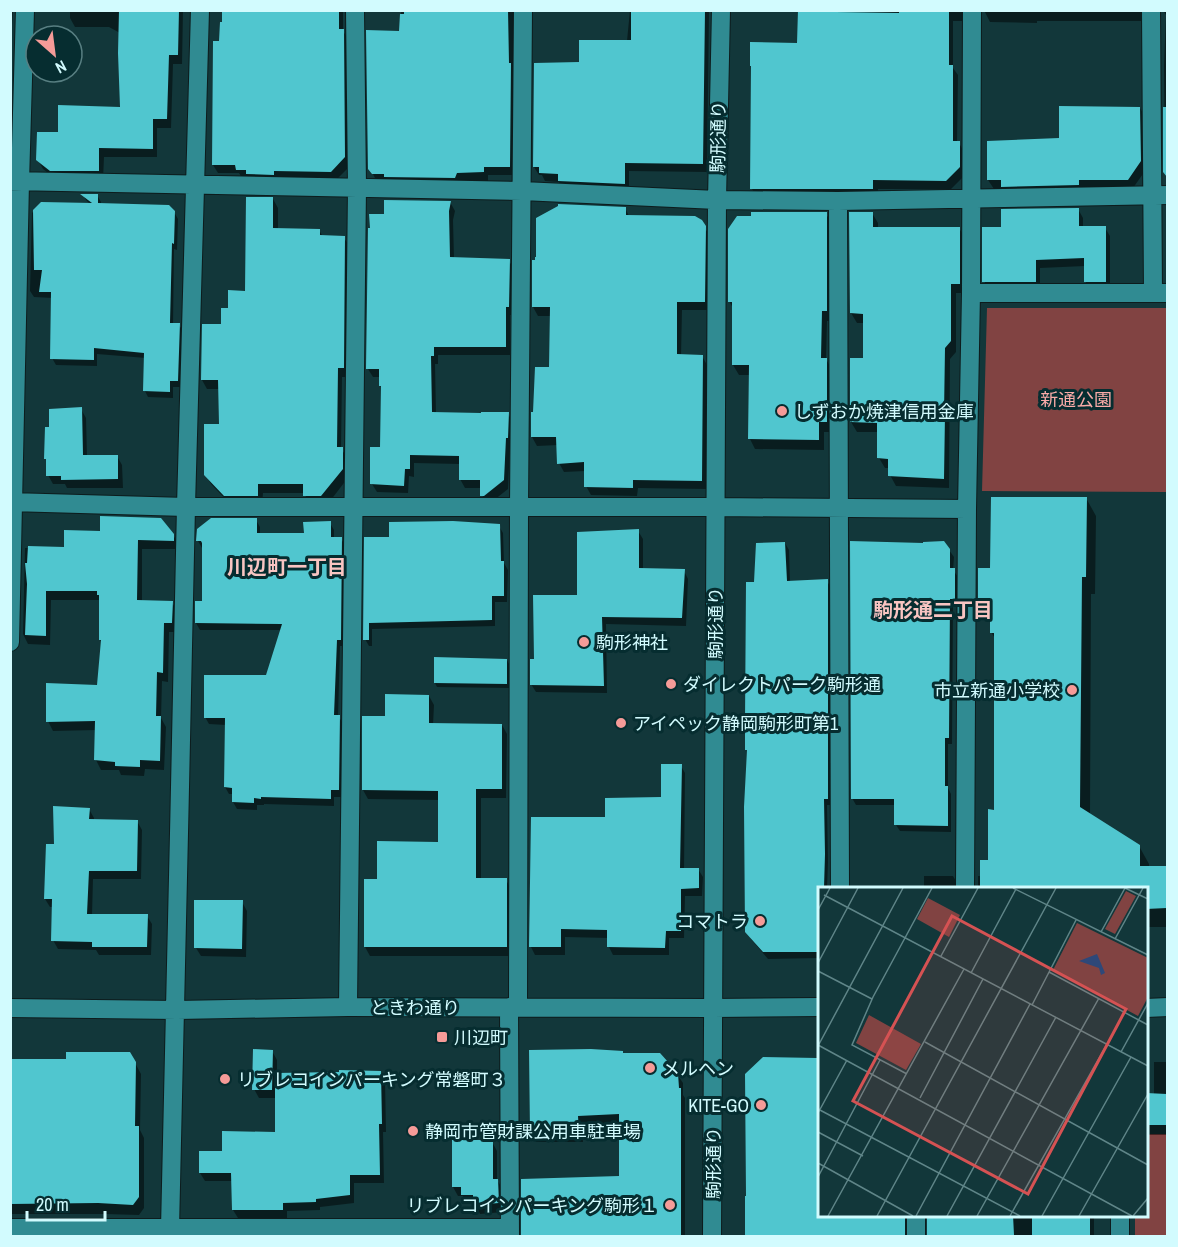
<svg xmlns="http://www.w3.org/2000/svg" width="1178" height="1247" viewBox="0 0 1178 1247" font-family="'Archivo Narrow','Noto Sans JP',sans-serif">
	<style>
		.green { fill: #814342 }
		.shadow { fill: #0007 }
		.building { fill: #50c6cf }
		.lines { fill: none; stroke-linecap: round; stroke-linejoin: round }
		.minor-casing { stroke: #0d1c1d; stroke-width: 20 }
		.minor { stroke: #308b92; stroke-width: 18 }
		.poi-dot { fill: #f59b98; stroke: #062d30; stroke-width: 2 }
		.labels { text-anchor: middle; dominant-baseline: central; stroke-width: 6; stroke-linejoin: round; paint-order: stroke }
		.street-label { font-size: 18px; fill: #d2fbfe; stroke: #062d30 }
		.park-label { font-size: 18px; fill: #fbaba8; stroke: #062d30 }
		.poi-label { font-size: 18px; fill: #d2fbfe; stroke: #062d30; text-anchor: start }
		.neighbourhood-label { font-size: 20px; font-weight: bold; fill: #f9c5c2; stroke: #062d30 }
		.inset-road { fill: none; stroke: #5f8588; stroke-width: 1.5 }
		.view { fill: #d55253; fill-opacity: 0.15; stroke: #d55253; stroke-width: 3 }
		.inset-edge { fill: none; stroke: #d2fbfe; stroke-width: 3 }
	</style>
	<rect width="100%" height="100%" fill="#12373a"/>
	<!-- green -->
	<path class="green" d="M 987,308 L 1167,308 L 1167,492 L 982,491 Z
		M 1147,1134 L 1167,1134 L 1167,1236 L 1135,1236 L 1135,1216 L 1146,1216 Z"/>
	<!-- shadow -->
	<path class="shadow" d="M 10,10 L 13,10 L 12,25 L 10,25 Z
		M 70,10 L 183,10 L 182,64 L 173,64 L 171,128 L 157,128 L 157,157 L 104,157 L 103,180 L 56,179 L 43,169 L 38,160 L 60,133 L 121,108 L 120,33 L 109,27 L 75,27 L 70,18 Z
		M 229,10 L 343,10 L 343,31 L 348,39 L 350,166 L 336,180 L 242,178 L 239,173 L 218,173 L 213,165 L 221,43 L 224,23 Z
		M 401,10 L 513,10 L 513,69 L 515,73 L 515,175 L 488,175 L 488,181 L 461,181 L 378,182 L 375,178 L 370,168 L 401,32 Z
		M 630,10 L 709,10 L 707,172 L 629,171 L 629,193 L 564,190 L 559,182 L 545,181 L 542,175 L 539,175 L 534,167 L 581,64 L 627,41 Z
		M 800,10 L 970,10 L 965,21 L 953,21 L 953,68 L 958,75 L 957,143 L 959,143 L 964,152 L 964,176 L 951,189 L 878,189 L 878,197 L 757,197 L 752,189 L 799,44 Z
		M 984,10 L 1148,10 L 1144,21 L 1037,21 L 1037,23 L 990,22 Z
		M 1163,10 L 1168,10 L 1168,176 L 1165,171 L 1164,66 L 1166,15 Z
		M 10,84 L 12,87 L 11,154 L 10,154 Z
		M 1140,108 L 1145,117 L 1145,171 L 1133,188 L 1008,195 L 1004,189 L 994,189 L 988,180 L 988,142 L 1061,139 Z
		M 83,195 L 97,195 L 101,202 L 101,205 L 174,212 L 178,219 L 177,250 L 174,249 L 173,325 L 179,325 L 183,331 L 181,387 L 173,387 L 173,398 L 148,397 L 145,391 L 146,358 L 97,354 L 97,366 L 56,365 L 52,358 L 53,298 L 34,297 L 30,291 L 32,213 L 41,203 L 91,205 L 86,200 Z
		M 273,199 L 278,208 L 278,230 L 319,230 L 323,237 L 344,238 L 350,247 L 348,377 L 342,377 L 341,448 L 347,458 L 347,479 L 327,505 L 310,505 L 305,495 L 305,493 L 263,493 L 262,505 L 231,505 L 211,484 L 205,474 L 220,426 L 219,389 L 207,389 L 202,380 L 204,325 L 223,326 L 229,309 L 247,292 Z
		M 450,202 L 455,211 L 453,220 L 454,258 L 509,261 L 514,269 L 513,315 L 510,315 L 510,355 L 438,355 L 438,364 L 435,364 L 436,414 L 508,413 L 512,422 L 512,446 L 510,446 L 508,489 L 489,504 L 487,504 L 482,495 L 482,488 L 465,488 L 460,479 L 460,464 L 414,463 L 414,477 L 409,476 L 408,493 L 377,492 L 372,484 L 381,448 L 382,389 L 380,385 L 380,377 L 373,377 L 368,369 L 386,215 Z
		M 625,208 L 629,216 L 704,227 L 710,236 L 709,310 L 682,310 L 681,356 L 702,356 L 707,365 L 707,489 L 638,488 L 637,496 L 591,495 L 586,486 L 585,471 L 564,472 L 559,463 L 558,445 L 537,446 L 532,437 L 551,369 L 551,316 L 538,316 L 533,307 Z
		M 1078,209 L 1083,218 L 1083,228 L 1105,228 L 1110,236 L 1110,290 L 1090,290 L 1085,281 L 1085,266 L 1040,268 L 1040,290 L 989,290 L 984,281 L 1002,229 Z
		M 872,213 L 878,223 L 878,228 L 959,228 L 965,238 L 965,293 L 956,293 L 956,352 L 950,359 L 949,488 L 896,486 L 890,475 L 890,468 L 885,468 L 879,458 L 879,432 L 857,432 L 851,422 L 865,360 L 864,323 L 857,323 L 851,313 Z
		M 826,214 L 832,224 L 832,321 L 827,321 L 826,359 L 832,370 L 832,432 L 824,432 L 824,450 L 755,449 L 750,439 L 750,375 L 739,375 L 733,365 L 733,308 L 729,301 Z
		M 81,409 L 86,418 L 87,456 L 117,456 L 122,465 L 123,488 L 67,488 L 65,484 L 53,484 L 48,475 L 51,428 Z
		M 1086,498 L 1096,516 L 1095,594 L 1091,594 L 1090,814 L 1139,846 L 1149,864 L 1149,868 L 1168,868 L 1168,927 L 1146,927 L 1146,888 L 978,888 L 978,876 L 982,876 L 990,862 L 996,811 L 996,640 L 991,632 L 992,618 L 990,617 L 979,600 L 992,570 Z
		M 256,520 L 260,527 L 260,535 L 305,535 L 330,523 L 334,530 L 334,538 L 341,538 L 345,546 L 344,646 L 340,646 L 338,717 L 339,717 L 343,724 L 342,797 L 334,797 L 334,806 L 264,804 L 264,805 L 257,805 L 257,810 L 237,809 L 233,802 L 233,794 L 229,794 L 225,787 L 226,725 L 209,724 L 205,717 L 267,677 L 282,630 L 200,630 L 196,623 L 203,603 L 202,548 L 198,541 Z
		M 499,526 L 503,533 L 504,563 L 508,570 L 507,602 L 495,602 L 495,626 L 372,629 L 372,646 L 369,646 L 365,639 L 391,538 Z
		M 638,531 L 643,539 L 643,570 L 684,571 L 688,579 L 686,626 L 606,624 L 607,693 L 536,692 L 531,684 L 535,661 L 578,596 Z
		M 173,535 L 179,545 L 179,549 L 142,549 L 142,602 L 172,602 L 177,612 L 177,632 L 169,632 L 168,682 L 162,681 L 161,718 L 166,727 L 164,770 L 145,769 L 144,776 L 121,775 L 119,770 L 101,770 L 96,760 L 97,730 L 53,731 L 48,721 L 98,687 L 102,643 L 100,640 L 101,600 L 51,600 L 50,645 L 28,644 L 23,634 L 25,548 L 65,548 Z
		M 785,543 L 789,550 L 790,582 L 827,581 L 831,588 L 832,805 L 827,805 L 828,862 L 827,888 L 820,888 L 820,958 L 768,959 L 751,939 L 747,931 L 756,583 Z
		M 949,550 L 954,557 L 953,570 L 958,577 L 958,605 L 953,605 L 952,744 L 948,744 L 948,788 L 951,794 L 951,832 L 900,831 L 896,825 L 896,805 L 856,805 L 852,798 Z
		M 507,660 L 509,664 L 509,688 L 437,687 L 435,683 Z
		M 429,696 L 434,705 L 433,725 L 502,725 L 507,734 L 506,798 L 481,798 L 481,880 L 506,880 L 511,889 L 511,956 L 370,956 L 365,947 L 378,880 L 440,843 L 439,800 L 368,799 L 363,790 L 364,717 L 386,717 Z
		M 681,766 L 685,773 L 684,870 L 698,869 L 703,877 L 702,896 L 685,896 L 684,938 L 669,938 L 669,955 L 613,955 L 609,947 L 609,938 L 565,937 L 565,955 L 535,955 L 531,947 L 606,818 L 663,799 Z
		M 89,809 L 94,818 L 94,820 L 137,821 L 142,830 L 141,879 L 93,879 L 92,915 L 147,916 L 152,924 L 151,955 L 99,955 L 96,950 L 58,949 L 53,940 L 53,907 L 50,907 L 45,899 L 55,845 Z
		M 924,876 L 953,876 L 960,888 L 924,888 Z
		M 242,902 L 247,911 L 246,957 L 201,956 L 196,948 Z
		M 272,1051 L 277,1060 L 277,1075 L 380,1072 L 385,1081 L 386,1132 L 383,1132 L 384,1183 L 354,1183 L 354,1203 L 320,1207 L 320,1210 L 287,1211 L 287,1218 L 238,1218 L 233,1210 L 232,1181 L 205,1181 L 200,1173 L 224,1153 L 276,1133 L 276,1098 L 259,1098 L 254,1089 Z
		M 530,1052 L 624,1054 L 677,1074 L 683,1083 L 683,1095 L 685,1098 L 685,1236 L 532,1236 L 531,1215 L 620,1178 L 621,1123 L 582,1125 L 583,1142 L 536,1142 L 531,1133 Z
		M 764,1059 L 820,1059 L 820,1216 L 915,1216 L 909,1236 L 746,1236 L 746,1197 Z
		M 10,1061 L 135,1063 L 141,1074 L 140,1130 L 144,1138 L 144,1208 L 139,1215 L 105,1214 L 10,1214 Z
		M 1154,1062 L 1168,1062 L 1168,1135 L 1146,1135 L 1146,1095 L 1154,1095 Z
		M 492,1142 L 497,1151 L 497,1180 L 503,1189 L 503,1212 L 480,1214 L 475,1203 L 467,1204 L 463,1196 L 458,1196 L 453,1187 Z
		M 929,1216 L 1110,1216 L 1110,1217 L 1094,1218 L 1094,1236 L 929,1236 Z"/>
	<!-- building -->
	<path class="building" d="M 119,10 L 179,10 L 178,55 L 169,55 L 167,119 L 153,119 L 153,149 L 99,148 L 99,171 L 50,171 L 36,160 L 37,132 L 58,132 L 58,105 L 120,107 L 118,53 Z
		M 339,10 L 339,29 L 344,29 L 345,157 L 331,172 L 274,171 L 274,175 L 246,174 L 246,170 L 236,170 L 235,165 L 212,165 L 213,41 L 219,41 L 220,22 L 222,22 L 222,11 Z
		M 404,10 L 508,10 L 509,63 L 511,63 L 510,167 L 484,167 L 484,172 L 457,173 L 455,178 L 384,177 L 384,174 L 372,174 L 368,169 L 366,30 L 399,31 L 400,14 L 404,14 Z
		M 631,10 L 705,10 L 703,164 L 625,163 L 625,184 L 558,181 L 558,174 L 539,173 L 539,167 L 533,167 L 534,63 L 579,62 L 579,40 L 631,40 Z
		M 798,10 L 836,10 L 836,12 L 899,13 L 899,10 L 949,10 L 949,65 L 953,65 L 953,141 L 960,141 L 960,167 L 946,181 L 873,180 L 873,189 L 750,189 L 751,66 L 750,66 L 750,42 L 797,43 Z
		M 1059,106 L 1140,107 L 1141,161 L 1128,180 L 1079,180 L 1079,185 L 1001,187 L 1001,180 L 987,180 L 987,141 L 1059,138 Z
		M 1163,107 L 1167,107 L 1167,177 L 1163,172 Z
		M 80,194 L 98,194 L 98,203 L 169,205 L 175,211 L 174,244 L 172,243 L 170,323 L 180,323 L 178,381 L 170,381 L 170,392 L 143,391 L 144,353 L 94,348 L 94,360 L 50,359 L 51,292 L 39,292 L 42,270 L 34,270 L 33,210 L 41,202 L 92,203 Z
		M 246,197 L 273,197 L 273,228 L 320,229 L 320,235 L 345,236 L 344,368 L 338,368 L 337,447 L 343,447 L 343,469 L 321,496 L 303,496 L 303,484 L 258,484 L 258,496 L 224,496 L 204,475 L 204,424 L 219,424 L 218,380 L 201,380 L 202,324 L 221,324 L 221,308 L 228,308 L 228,290 L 245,291 Z
		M 384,200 L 451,201 L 449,211 L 450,257 L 510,259 L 509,307 L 506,307 L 506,347 L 434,347 L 434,356 L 431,356 L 432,412 L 481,413 L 481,412 L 509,412 L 508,438 L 506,438 L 504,480 L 484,496 L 480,496 L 480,480 L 459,480 L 459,456 L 410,455 L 410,469 L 405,469 L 404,486 L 370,484 L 370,447 L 380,447 L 381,386 L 379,386 L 379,369 L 366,369 L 368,228 L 370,228 L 369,214 L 384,214 Z
		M 558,204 L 626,207 L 626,215 L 695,216 L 702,220 L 706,226 L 705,302 L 677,302 L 677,354 L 703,355 L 702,481 L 633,480 L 633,488 L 584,487 L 584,462 L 557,464 L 556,437 L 531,437 L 531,412 L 533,412 L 535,367 L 549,367 L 550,307 L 532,307 L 532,260 L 535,260 L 535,257 L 536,257 L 536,218 L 558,206 Z
		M 1079,208 L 1079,226 L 1106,226 L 1106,282 L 1084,282 L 1084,258 L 1036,260 L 1036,282 L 982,282 L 982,227 L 1001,227 L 1001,209 Z
		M 751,212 L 827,212 L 827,311 L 822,311 L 821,358 L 827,358 L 827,422 L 819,422 L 819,440 L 748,439 L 749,365 L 732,365 L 732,302 L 728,302 L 728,229 L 737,216 L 751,216 Z
		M 849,212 L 873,212 L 873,227 L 960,227 L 960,284 L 951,284 L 951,341 L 945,348 L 944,414 L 945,414 L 944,479 L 888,476 L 888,459 L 877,458 L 877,423 L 850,422 L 850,358 L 863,358 L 863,314 L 850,313 Z
		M 82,407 L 83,455 L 118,455 L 118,479 L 61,480 L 61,476 L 46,476 L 46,459 L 44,459 L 45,427 L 49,427 L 49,409 Z
		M 991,497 L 1087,497 L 1086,577 L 1082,577 L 1080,807 L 1140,845 L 1140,866 L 1167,866 L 1167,908 L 1146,909 L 1146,888 L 980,888 L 980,860 L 988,860 L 988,809 L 994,810 L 994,633 L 990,633 L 990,601 L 978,600 L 978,568 L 990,568 Z
		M 100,516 L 161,518 L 174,534 L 174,541 L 138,540 L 137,600 L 173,601 L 172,623 L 164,623 L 163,673 L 157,672 L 156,716 L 161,716 L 160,761 L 140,760 L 140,767 L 115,766 L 115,762 L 94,760 L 95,721 L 46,722 L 46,683 L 97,685 L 101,640 L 99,640 L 99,595 L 97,595 L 97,591 L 46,591 L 46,636 L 25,635 L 27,584 L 25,563 L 27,563 L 28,546 L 64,547 L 64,530 L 100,531 Z
		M 211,518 L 257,518 L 257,533 L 304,533 L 303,522 L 331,521 L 331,537 L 342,537 L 341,640 L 337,640 L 334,715 L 340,715 L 339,790 L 331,790 L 331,799 L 261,797 L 261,799 L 254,798 L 254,803 L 232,802 L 232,788 L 224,787 L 225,718 L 204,718 L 204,675 L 266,675 L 282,624 L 195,623 L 195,601 L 202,601 L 202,543 L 201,541 L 196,541 L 197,529 Z
		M 453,521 L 500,524 L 501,561 L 504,561 L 504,596 L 492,596 L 492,620 L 369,623 L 369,640 L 363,640 L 364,537 L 389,537 L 389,522 Z
		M 639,529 L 639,568 L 685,569 L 682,618 L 602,617 L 604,686 L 530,685 L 530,659 L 534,659 L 533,595 L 577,595 L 577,532 Z
		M 850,541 L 923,543 L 923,542 L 944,541 L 950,549 L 950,568 L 955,568 L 955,599 L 950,599 L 949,738 L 945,738 L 945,786 L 948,786 L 948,826 L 894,825 L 894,799 L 851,799 Z
		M 785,542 L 787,581 L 828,579 L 828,799 L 824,799 L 825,854 L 824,888 L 819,888 L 819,952 L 763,952 L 745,932 L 744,807 L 747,750 L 745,750 L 745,721 L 746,582 L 754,582 L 756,543 Z
		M 434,657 L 507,659 L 507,684 L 434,683 Z
		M 385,694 L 429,695 L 429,723 L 502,724 L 502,789 L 476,789 L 476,878 L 507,878 L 507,947 L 364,947 L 364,879 L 377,879 L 377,841 L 438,842 L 438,791 L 362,790 L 362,716 L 385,716 Z
		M 661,764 L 682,764 L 680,868 L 699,868 L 699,888 L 681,889 L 681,931 L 666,931 L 665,948 L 607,947 L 607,930 L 561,929 L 561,947 L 529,947 L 531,817 L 605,817 L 605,798 L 661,797 Z
		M 53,806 L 90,808 L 89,819 L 138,820 L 137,871 L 89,871 L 87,914 L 148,914 L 147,947 L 92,947 L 92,942 L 51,941 L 52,899 L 44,899 L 46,844 L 54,844 Z
		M 194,900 L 243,900 L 242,949 L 194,948 Z
		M 253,1049 L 273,1050 L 272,1090 L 252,1090 Z
		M 591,1049 L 623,1051 L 623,1053 L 660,1053 L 678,1073 L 679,1088 L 681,1088 L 681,1236 L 521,1236 L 521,1179 L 619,1176 L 619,1114 L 578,1116 L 579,1133 L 530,1133 L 529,1050 Z
		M 66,1052 L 130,1052 L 136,1062 L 135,1126 L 139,1126 L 139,1197 L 133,1205 L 98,1203 L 10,1204 L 10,1059 L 66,1059 Z
		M 763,1057 L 817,1058 L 819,1215 L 905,1215 L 905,1236 L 745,1236 L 745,1196 L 746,1196 L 745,1074 Z
		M 339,1070 L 381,1071 L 382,1124 L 379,1124 L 380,1175 L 350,1175 L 350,1195 L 316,1199 L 316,1202 L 283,1203 L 283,1210 L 232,1210 L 231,1173 L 199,1173 L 199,1151 L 222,1151 L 222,1131 L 275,1132 L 275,1073 L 339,1072 Z
		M 1146,1093 L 1167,1094 L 1167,1125 L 1146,1125 Z
		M 452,1140 L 493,1140 L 493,1179 L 498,1179 L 499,1203 L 473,1205 L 473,1195 L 461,1195 L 461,1187 L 452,1187 Z
		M 927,1215 L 1013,1215 L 1014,1235 L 927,1236 Z
		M 1032,1216 L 1090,1216 L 1090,1236 L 1032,1236 Z"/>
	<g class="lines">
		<!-- minor casing -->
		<g class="minor-casing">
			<path id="minor" d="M 1151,10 L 1153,293
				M 10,181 L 522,191 L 717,200 L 838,201 L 1168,195
				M 838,201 L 840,888
				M 971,293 L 1168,293
				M 10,502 L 186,507 L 715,507 L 967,509
				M 10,642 L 20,182 L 25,10
				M 965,888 L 967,509 L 971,293 L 972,10
				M 348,1007 L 357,187 L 355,10
				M 509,1007 L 510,1236
				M 518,1007 L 519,507 L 523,10
				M 10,1008 L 177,1010 L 348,1007 L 714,1008 L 820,1007
				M 1146,1008 L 1168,1007
				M 10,1228 L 510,1228
				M 170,1229 C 177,988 180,747 186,506 C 190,341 196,176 200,10
				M 712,1236 L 717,200 L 721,10
				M 916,1236 L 916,1216
				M 1120,1236 L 1120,1216"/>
		</g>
		<!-- minor -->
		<use href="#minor" class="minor"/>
	</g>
	<!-- markers -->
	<g class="poi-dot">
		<circle cx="782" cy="411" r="6"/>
		<circle cx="584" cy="642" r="6"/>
		<circle cx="671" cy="684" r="6"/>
		<circle cx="1072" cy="690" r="6"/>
		<circle cx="621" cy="723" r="6"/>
		<circle cx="760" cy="921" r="6"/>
		<rect x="436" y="1031" width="12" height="12" rx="3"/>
		<circle cx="650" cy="1068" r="6"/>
		<circle cx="225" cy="1079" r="6"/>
		<circle cx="761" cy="1105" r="6"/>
		<circle cx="413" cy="1131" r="6"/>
		<circle cx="670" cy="1205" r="6"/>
	</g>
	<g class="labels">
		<!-- street labels -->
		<g class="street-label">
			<text transform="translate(718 137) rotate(-89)">駒形通り</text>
			<text transform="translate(715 623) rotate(-90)">駒形通り</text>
			<text x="415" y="1007">ときわ通り</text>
			<text transform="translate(713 1163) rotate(-90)">駒形通り</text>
		</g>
		<!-- park labels -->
		<g class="park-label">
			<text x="1076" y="399">新通公園</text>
		</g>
		<!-- poi labels -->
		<g class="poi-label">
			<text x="794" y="411">しずおか焼津信用金庫</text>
			<text x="596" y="642">駒形神社</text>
			<text x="683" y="684">ダイレクトパーク駒形通</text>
			<text x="1060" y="690" text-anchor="end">市立新通小学校</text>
			<text x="633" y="723">アイペック静岡駒形町第1</text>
			<text x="748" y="921" text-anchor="end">コマトラ</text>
			<text x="454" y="1037">川辺町</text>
			<text x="662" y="1068">メルヘン</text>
			<text x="237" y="1079">リブレコインパーキング常磐町３</text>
			<text x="749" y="1105" text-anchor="end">KITE-GO</text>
			<text x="425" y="1131">静岡市管財課公用車駐車場</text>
			<text x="658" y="1205" text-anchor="end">リブレコインパーキング駒形１</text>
		</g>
		<!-- neighbourhood labels -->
		<g class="neighbourhood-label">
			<text x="287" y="566">川辺町一丁目</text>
			<text x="933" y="609">駒形通二丁目</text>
		</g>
	</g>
	<!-- overview -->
	<g transform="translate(818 887)">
		<rect width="330" height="330" fill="#12373a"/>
		<path d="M 308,4 L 318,9 L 297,47 L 287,42 ZM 110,11 L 142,28 L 131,50 L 99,32 ZM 259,36 L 330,71 L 330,110 L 320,129 L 235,83 ZM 51,128 L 103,157 L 88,183 L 38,156 Z" fill="#814342"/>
		<path d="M 279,67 L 287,86 L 283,88 L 281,81 L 261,74 Z" fill="#2e4879"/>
		<path class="inset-road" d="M 195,1 L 330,68M 307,1 L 330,12M 6,8 L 330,179M 0,23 L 12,1M 283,45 L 307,1M 297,52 L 325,1M 123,69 L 160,1M 0,76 L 40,1M 0,84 L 54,112M 231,85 L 330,138M 153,86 L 198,2M 214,118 L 258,33M 107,155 L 330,278M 0,158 L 314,329M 0,159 L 85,1M 303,165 L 330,116M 89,187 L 34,158 L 55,110 L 114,1M 102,211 L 165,92M 0,222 L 202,329M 0,226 L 29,173M 0,245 L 45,269M 0,276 L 95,329M 0,290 L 62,173M 10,329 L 146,82M 59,329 L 238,1M 98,329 L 212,117M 129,329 L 238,130M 159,329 L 281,111M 192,329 L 289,157M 224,329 L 313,170M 261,329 L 330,207M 315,329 L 330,311"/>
		<path class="view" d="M 134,29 L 308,122 L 210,307 L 35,214 Z"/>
		<rect width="330" height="330" class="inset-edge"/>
	</g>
	<!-- border -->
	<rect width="1178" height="1247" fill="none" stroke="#d2fbfe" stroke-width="24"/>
	<!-- north arrow -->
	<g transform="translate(54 54) rotate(152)"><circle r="28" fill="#062d30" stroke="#587f82" stroke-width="1.5"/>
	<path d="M0-4.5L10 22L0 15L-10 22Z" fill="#f59b98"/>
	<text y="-9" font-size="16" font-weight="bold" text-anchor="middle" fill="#d2fbfe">N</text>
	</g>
	<!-- scale -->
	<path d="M27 1211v9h78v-9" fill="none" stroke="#d2fbfe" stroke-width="3"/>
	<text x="36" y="1211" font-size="18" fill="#d2fbfe" stroke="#062d30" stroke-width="4.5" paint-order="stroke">20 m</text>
</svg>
